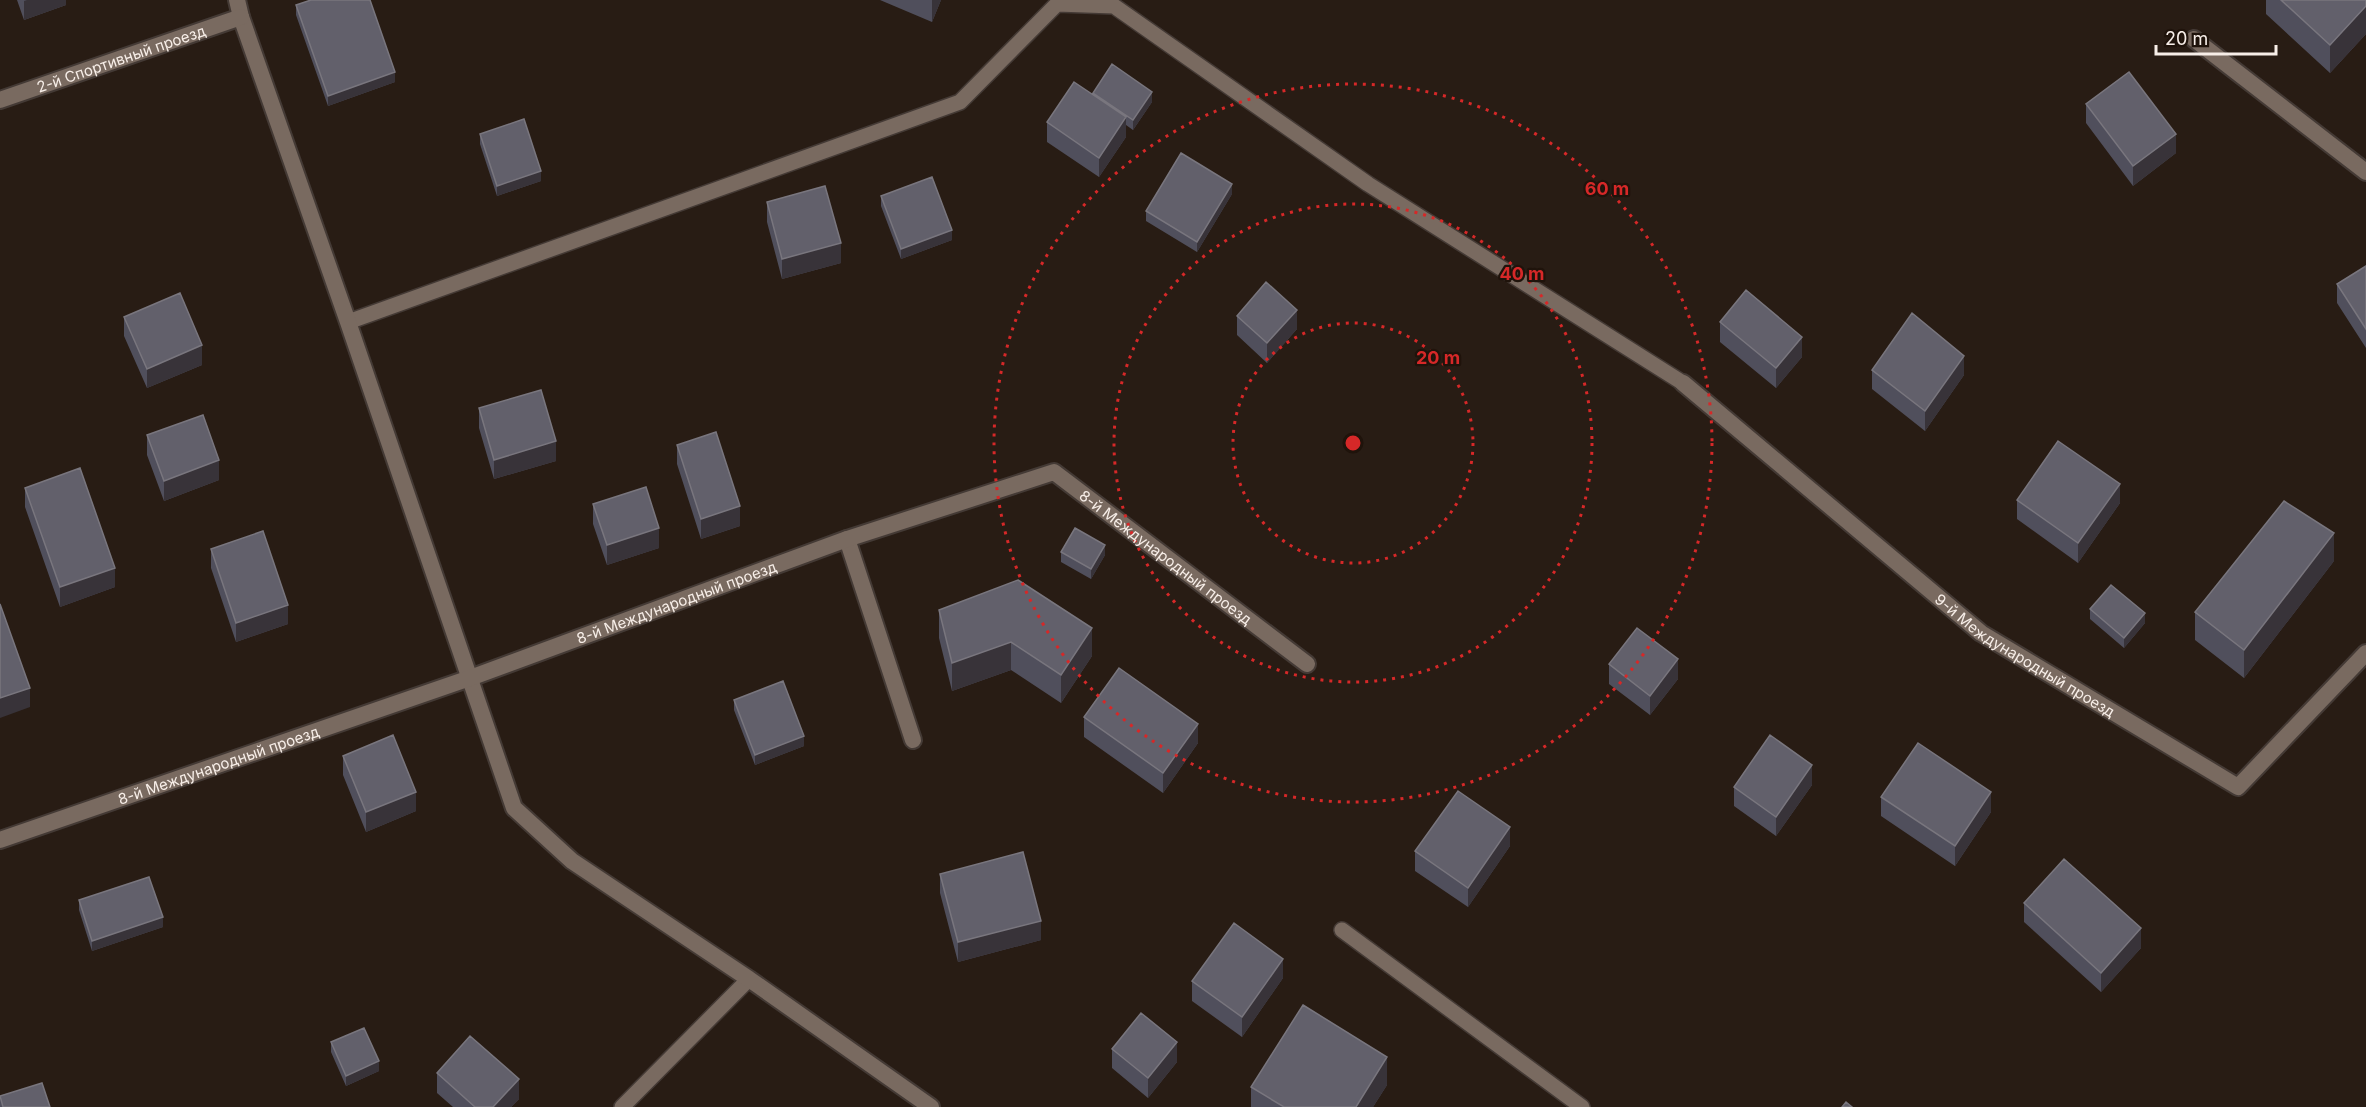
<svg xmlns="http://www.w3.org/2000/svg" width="2366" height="1107" viewBox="0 0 2366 1107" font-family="Inter,sans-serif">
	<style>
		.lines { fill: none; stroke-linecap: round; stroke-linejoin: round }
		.service-casing { stroke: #443a35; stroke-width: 18 }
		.minor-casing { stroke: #443a35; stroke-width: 20 }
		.service { stroke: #796a60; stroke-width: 15 }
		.minor { stroke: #796a60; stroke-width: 16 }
		.wall { fill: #504f5c }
		.shaded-wall { fill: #383339 }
		.building { fill: #62606b; stroke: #79767e; stroke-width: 1.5 }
		.ring { fill: none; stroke: #d62828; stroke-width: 3; stroke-dasharray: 3 6 }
		.labels { text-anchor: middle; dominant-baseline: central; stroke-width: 4.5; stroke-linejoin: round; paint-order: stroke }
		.street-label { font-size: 15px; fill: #f7eee8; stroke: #1f130b }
		.centre { fill: #d62828; stroke: #1f130b; stroke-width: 3 }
		.ring-label { font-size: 18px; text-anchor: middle; font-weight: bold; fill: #d62828; stroke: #1f130b; stroke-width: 4.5; stroke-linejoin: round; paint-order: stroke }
	</style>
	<rect width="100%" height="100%" fill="#281c14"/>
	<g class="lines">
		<!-- service casing -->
		<g class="service-casing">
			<path id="service" d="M 348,322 L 960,102 L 1057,4 L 1114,6 L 1368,184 L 1683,383
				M 1342,930 L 1582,1107
				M 622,1107 L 749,979"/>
		</g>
		<!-- minor casing -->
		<g class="minor-casing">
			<g id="minor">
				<path d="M 237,0 L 241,17 L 348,322 L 514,808 L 572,861 L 749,979 L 931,1107"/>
				<path d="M 2194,39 L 2366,172"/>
				<path id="s1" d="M 0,100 L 241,17"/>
				<path id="s2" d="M 1683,383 L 1981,633 L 2238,787 L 2366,653"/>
				<path d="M 847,539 L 913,740"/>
				<path id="s3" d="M 0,840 L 470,678 L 847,539 L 1054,472 L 1307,664"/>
			</g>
		</g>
		<!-- service -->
		<use href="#service" class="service"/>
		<!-- minor -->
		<use href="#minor" class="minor"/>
	</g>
	<!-- wall -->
	<path class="wall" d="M 17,0 L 66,0 L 66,5 L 24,20 Z
		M 880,0 L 941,0 L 932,22 Z
		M 2266,0 L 2366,0 L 2366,34 L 2330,73 L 2266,14 Z
		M 296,5 L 395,82 L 328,106 L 296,15 Z
		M 1093,93 L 1152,102 L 1133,130 L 1126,125 L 1126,137 L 1099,177 L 1047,142 L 1047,122 L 1093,95 Z
		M 2086,104 L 2176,153 L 2133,186 L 2086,123 Z
		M 480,134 L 541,181 L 497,196 L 480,144 Z
		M 1232,194 L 1197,252 L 1146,221 L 1146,211 Z
		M 881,196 L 952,240 L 901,259 L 881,206 Z
		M 767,202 L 841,263 L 782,279 L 767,222 Z
		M 2366,266 L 2366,348 L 2337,303 L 2337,284 Z
		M 1237,316 L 1297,329 L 1267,363 L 1237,335 Z
		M 124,317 L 202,365 L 147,388 L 124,336 Z
		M 1720,322 L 1802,357 L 1776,388 L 1720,342 Z
		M 1872,370 L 1964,375 L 1925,431 L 1872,389 Z
		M 479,408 L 556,461 L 494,479 L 479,428 Z
		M 147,435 L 219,480 L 164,501 L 147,455 Z
		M 677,445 L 740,526 L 701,539 L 677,464 Z
		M 25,488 L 115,587 L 60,607 L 25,507 Z
		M 2017,500 L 2120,503 L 2078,563 L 2017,519 Z
		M 593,504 L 659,548 L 607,565 L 593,524 Z
		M 211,549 L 288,624 L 236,642 L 211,568 Z
		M 1061,552 L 1105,555 L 1091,579 L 1061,562 Z
		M 2334,561 L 2244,678 L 2195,640 L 2195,612 Z
		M 2090,609 L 2145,623 L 2124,648 L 2090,619 Z
		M 939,610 L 1092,656 L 1061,703 L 1011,670 L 952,691 L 939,638 Z
		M 1609,664 L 1678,679 L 1650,715 L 1609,684 Z
		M 734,700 L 804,746 L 755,765 L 734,710 Z
		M 1084,717 L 1198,743 L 1163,793 L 1084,737 Z
		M 343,756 L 416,811 L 366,832 L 343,775 Z
		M 1812,785 L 1776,836 L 1734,806 L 1734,787 Z
		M 1881,797 L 1991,812 L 1955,866 L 1881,816 Z
		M 1510,846 L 1468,907 L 1415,871 L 1415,851 Z
		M 940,874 L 1041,940 L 958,962 L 940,893 Z
		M 79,900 L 163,927 L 92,951 L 79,910 Z
		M 2024,903 L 2141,948 L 2101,992 L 2024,922 Z
		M 1283,978 L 1242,1037 L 1192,1001 L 1192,981 Z
		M 331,1042 L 379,1071 L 346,1086 L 331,1052 Z
		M 1112,1049 L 1177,1062 L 1148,1098 L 1112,1068 Z
		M 437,1073 L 519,1099 L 511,1107 L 453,1107 L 437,1093 Z
		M 1387,1085 L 1373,1107 L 1251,1107 L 1251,1087 Z
		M 0,1096 L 50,1107 L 0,1107 Z"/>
	<!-- shaded-wall -->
	<path class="shaded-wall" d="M 27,0 L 66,0 L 66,5 L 24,20 L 24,1 Z
		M 932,0 L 941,0 L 932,22 Z
		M 2366,6 L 2366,34 L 2330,73 L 2330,45 Z
		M 395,72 L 395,82 L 328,106 L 328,96 Z
		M 1152,92 L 1152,102 L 1133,130 L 1133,120 Z
		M 1126,117 L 1126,137 L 1099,177 L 1099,158 Z
		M 2176,134 L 2176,153 L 2133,186 L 2133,166 Z
		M 541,171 L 541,181 L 497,196 L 497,186 Z
		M 1232,184 L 1232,194 L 1197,252 L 1197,242 Z
		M 952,230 L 952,240 L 901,259 L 901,249 Z
		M 841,243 L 841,263 L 782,279 L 782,259 Z
		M 1297,310 L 1297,329 L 1267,363 L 1267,343 Z
		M 1802,337 L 1802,357 L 1776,388 L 1776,368 Z
		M 202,345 L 202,365 L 147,388 L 147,369 Z
		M 1964,356 L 1964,375 L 1925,431 L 1925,411 Z
		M 556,441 L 556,461 L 494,479 L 494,460 Z
		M 219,460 L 219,480 L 164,501 L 164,481 Z
		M 2120,484 L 2120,503 L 2078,563 L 2078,543 Z
		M 740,506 L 740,526 L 701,539 L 701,519 Z
		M 659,528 L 659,548 L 607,565 L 607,545 Z
		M 2334,533 L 2334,561 L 2244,678 L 2244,650 Z
		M 1105,545 L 1105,555 L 1091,579 L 1091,569 Z
		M 115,568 L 115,587 L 60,607 L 60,587 Z
		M 288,605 L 288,624 L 236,642 L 236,623 Z
		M 2145,613 L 2145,623 L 2124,648 L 2124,638 Z
		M 1092,628 L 1092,656 L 1061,703 L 1061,675 Z
		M 1011,642 L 1011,670 L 952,691 L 952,663 Z
		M 1678,659 L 1678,679 L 1650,715 L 1650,696 Z
		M 30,688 L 30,707 L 0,718 L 0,698 Z
		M 1198,724 L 1198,743 L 1163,793 L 1163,773 Z
		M 804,736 L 804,746 L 755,765 L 755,755 Z
		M 1812,765 L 1812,785 L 1776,836 L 1776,817 Z
		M 416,792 L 416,811 L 366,832 L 366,812 Z
		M 1991,792 L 1991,812 L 1955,866 L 1955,846 Z
		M 1510,827 L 1510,846 L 1468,907 L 1468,888 Z
		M 163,917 L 163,927 L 92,951 L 92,941 Z
		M 1041,921 L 1041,940 L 958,962 L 958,942 Z
		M 2141,928 L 2141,948 L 2101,992 L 2101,973 Z
		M 1283,959 L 1283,978 L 1242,1037 L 1242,1017 Z
		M 1177,1042 L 1177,1062 L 1148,1098 L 1148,1078 Z
		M 1387,1057 L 1387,1085 L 1373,1107 L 1356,1107 Z
		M 379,1061 L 379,1071 L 346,1086 L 346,1076 Z
		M 519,1079 L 519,1099 L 511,1107 L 493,1107 Z"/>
	<!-- building -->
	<path class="building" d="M 311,0 L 370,0 L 395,72 L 328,96 L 296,5 Z
		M 2281,0 L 2366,0 L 2366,6 L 2330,45 Z
		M 1112,64 L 1152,92 L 1133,120 L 1093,93 Z
		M 2129,72 L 2176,134 L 2133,166 L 2086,104 Z
		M 1074,82 L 1126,117 L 1099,158 L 1047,122 Z
		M 524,119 L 541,171 L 497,186 L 480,134 Z
		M 1181,153 L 1232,184 L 1197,242 L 1146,211 Z
		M 932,177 L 952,230 L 901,249 L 881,196 Z
		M 825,186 L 841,243 L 782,259 L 767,202 Z
		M 2366,266 L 2366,329 L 2337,284 Z
		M 1266,282 L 1297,310 L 1267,343 L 1237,316 Z
		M 1746,290 L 1802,337 L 1776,368 L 1720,322 Z
		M 180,293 L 202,345 L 147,369 L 124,317 Z
		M 1912,313 L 1964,356 L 1925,411 L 1872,370 Z
		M 541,390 L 556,441 L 494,460 L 479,408 Z
		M 203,415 L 219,460 L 164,481 L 147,435 Z
		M 716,432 L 740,506 L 701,519 L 677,445 Z
		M 2058,441 L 2120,484 L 2078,543 L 2017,500 Z
		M 80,468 L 115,568 L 60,587 L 25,488 Z
		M 646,487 L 659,528 L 607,545 L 593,504 Z
		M 2284,501 L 2334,533 L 2244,650 L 2195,612 Z
		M 1075,528 L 1105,545 L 1091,569 L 1061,552 Z
		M 263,531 L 288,605 L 236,623 L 211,549 Z
		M 1018,580 L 1092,628 L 1061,675 L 1011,642 L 952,663 L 939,610 Z
		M 2111,585 L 2145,613 L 2124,638 L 2090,609 Z
		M 0,604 L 30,688 L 0,698 Z
		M 1637,628 L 1678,659 L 1650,696 L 1609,664 Z
		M 1119,668 L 1198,724 L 1163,773 L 1084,717 Z
		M 783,681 L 804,736 L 755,755 L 734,700 Z
		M 393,735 L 416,792 L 366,812 L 343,756 Z
		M 1770,735 L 1812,765 L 1776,817 L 1734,787 Z
		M 1918,743 L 1991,792 L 1955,846 L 1881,797 Z
		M 1458,791 L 1510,827 L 1468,888 L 1415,851 Z
		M 1023,852 L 1041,921 L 958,942 L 940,874 Z
		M 2064,859 L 2141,928 L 2101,973 L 2024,903 Z
		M 149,877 L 163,917 L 92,941 L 79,900 Z
		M 1234,923 L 1283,959 L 1242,1017 L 1192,981 Z
		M 1303,1005 L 1387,1057 L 1356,1107 L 1284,1107 L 1251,1087 Z
		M 1141,1013 L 1177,1042 L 1148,1078 L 1112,1049 Z
		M 364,1028 L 379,1061 L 346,1076 L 331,1042 Z
		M 470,1036 L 519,1079 L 493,1107 L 475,1107 L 437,1073 Z
		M 42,1083 L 50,1107 L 3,1107 L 0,1096 Z
		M 1846,1102 L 1852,1107 L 1842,1107 Z"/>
	<!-- distance rings -->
	<g class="ring">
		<circle cx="1353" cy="443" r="120"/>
		<circle cx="1353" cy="443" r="239"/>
		<circle cx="1353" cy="443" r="359"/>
	</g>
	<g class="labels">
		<!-- street labels -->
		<g class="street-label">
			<text stroke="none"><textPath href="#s1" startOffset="128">2-й Спортивный проезд</textPath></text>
			<text stroke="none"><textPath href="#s3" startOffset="1257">8-й Международный проезд</textPath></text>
			<text stroke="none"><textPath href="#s3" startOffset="717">8-й Международный проезд</textPath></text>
			<text stroke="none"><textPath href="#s2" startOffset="438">9-й Международный проезд</textPath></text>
			<text stroke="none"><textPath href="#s3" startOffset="231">8-й Международный проезд</textPath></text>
		</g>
	</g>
	<circle cx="1353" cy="443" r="9" class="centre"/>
	<g class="ring-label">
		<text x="1607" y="195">60 m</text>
		<text x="1522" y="280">40 m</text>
		<text x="1438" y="364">20 m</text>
	</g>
	<!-- scale -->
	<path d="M2156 45v9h120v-9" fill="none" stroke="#f7eee8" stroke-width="3"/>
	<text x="2165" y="45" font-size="18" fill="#f7eee8" stroke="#1f130b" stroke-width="4.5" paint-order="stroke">20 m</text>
</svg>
